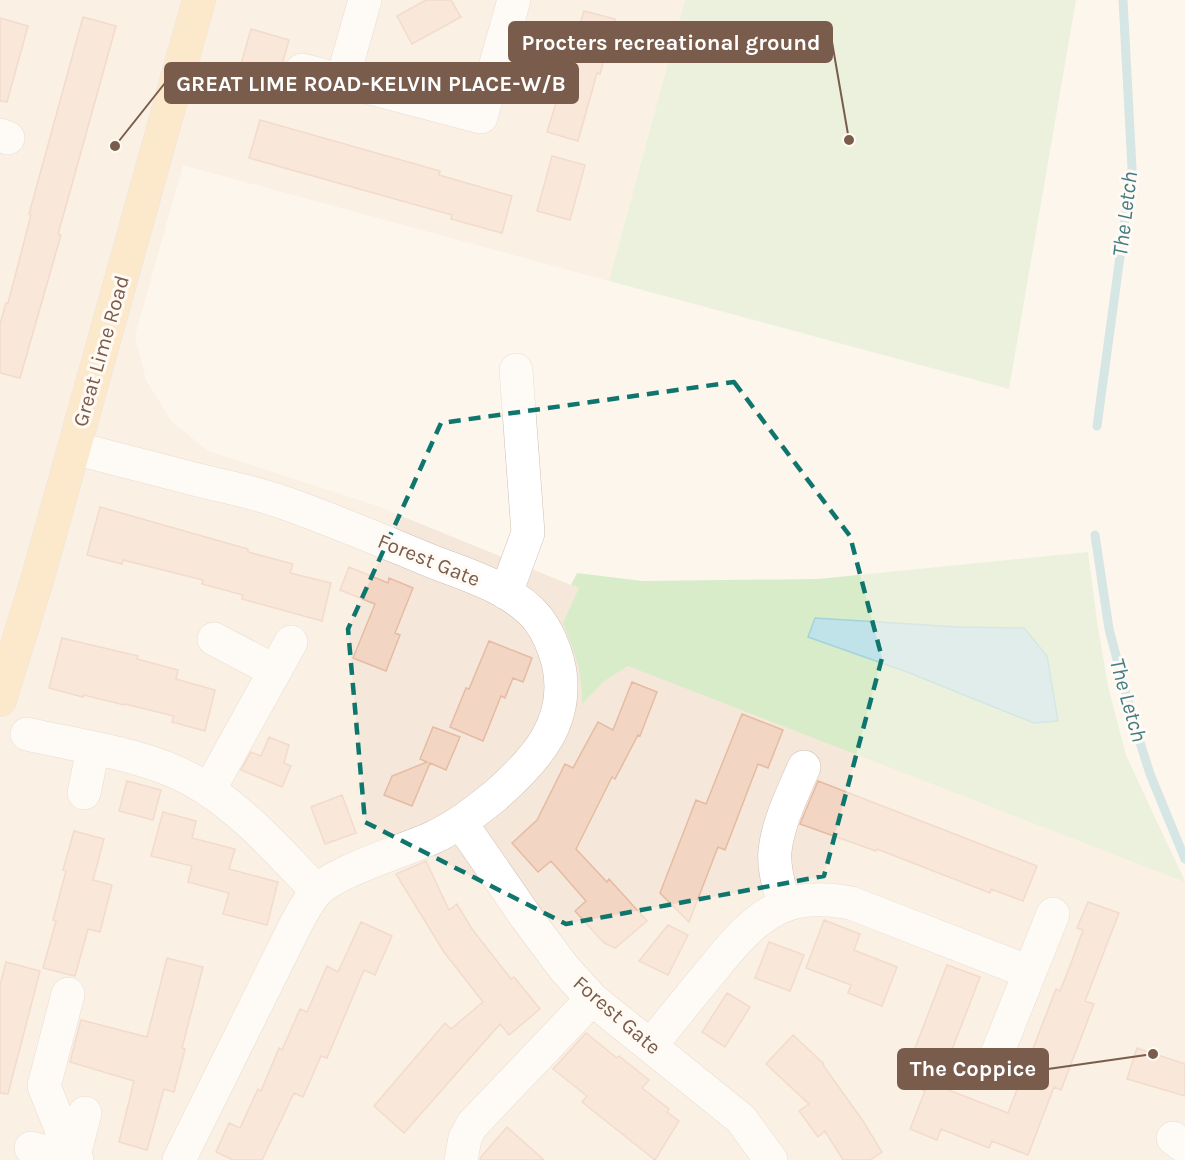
<svg xmlns="http://www.w3.org/2000/svg" width="1185" height="1160" viewBox="0 0 1185 1160" font-family="Karla,sans-serif">
	<style>
		.residential { fill: #f5e8da }
		.green { fill: #d8ecc9 }
		.water { fill: #bfe3e8; stroke: #a5d3da; stroke-width: 1.5 }
		.lines { fill: none; stroke-linecap: round; stroke-linejoin: round }
		.stream { stroke: #a5d3da; stroke-width: 9 }
		.building { fill: #f3d5c3; stroke: #e6bba3; stroke-width: 1.5 }
		.minor-casing { stroke: #d1beb0; stroke-width: 34 }
		.major-casing { stroke: #dad1cd; stroke-width: 34 }
		.minor { stroke: #fff; stroke-width: 33 }
		.major { stroke: #fbd9a5; stroke-width: 33 }
		.marked { fill: none; stroke: #0f766e; stroke-width: 4.5; stroke-dasharray: 12 8; stroke-linejoin: round }
		.labels { text-anchor: middle; dominant-baseline: central; stroke-width: 6; stroke-linejoin: round; paint-order: stroke }
		.street-label { font-size: 21px; fill: #7a5c4d; stroke: #fffaf3 }
		.water-label { font-size: 22px; font-style: italic; fill: #437c86; stroke: #fffaf3 }
		.leader { fill: none; stroke: #7a5c4d; stroke-width: 2 }
		.callout-dot { fill: #7a5c4d; stroke: #fffaf3; stroke-width: 2 }
		.callout { fill: #7a5c4d; stroke: #7a5c4d; stroke-width: 2 }
		.callout-label { font-size: 22px; text-anchor: middle; font-weight: bold; fill: #fff }
	</style>
	<rect width="100%" height="100%" fill="#fdf6ec"/>
	<!-- residential -->
	<path class="residential" d="M 0,0 L 685,0 L 609,281 L 183,165 L 135,336 L 146,380 L 171,421 L 208,451 L 377,506 L 571,585 L 1150,808 L 1185,880 L 1185,1160 L 0,1160 Z"/>
	<!-- green -->
	<path class="green" d="M 685,0 L 1076,0 L 1009,389 L 609,281 Z
		M 1088,552 L 1097,621 L 1108,686 L 1126,755 L 1185,882 L 628,666 L 604,681 L 582,704 C 583,672 574,651 563,623 L 579,588 L 571,585 L 577,573 L 642,581 L 818,579 Z"/>
	<!-- water -->
	<path class="water" d="M 815,618 L 958,627 L 1024,628 L 1047,656 L 1058,721 L 1034,723 L 907,672 L 808,637 Z"/>
	<g class="lines">
		<!-- stream -->
		<path class="stream" d="M 1097,426 L 1132,168 L 1123,0
			M 1095,535 L 1109,629 L 1133,720 L 1150,774 L 1185,859"/>
	</g>
	<!-- building -->
	<path class="building" d="M 426,0 L 451,0 L 461,17 L 412,44 L 397,16 Z
		M 584,11 L 615,19 L 600,74 L 597,73 L 578,141 L 547,132 Z
		M 83,17 L 116,26 L 69,195 L 58,234 L 61,235 L 20,378 L 0,373 L 0,324 L 6,303 L 8,303 L 31,215 L 29,214 Z
		M 0,18 L 28,26 L 7,102 L 0,101 Z
		M 251,29 L 289,40 L 271,103 L 233,92 Z
		M 260,120 L 440,171 L 439,175 L 512,196 L 502,233 L 451,219 L 452,215 L 249,158 Z
		M 552,156 L 585,165 L 570,220 L 537,211 Z
		M 100,507 L 248,549 L 248,552 L 293,564 L 290,573 L 331,583 L 322,621 L 242,599 L 243,595 L 202,584 L 203,580 L 123,560 L 122,564 L 87,555 Z
		M 349,567 L 388,583 L 389,578 L 413,588 L 395,633 L 400,635 L 386,671 L 353,658 L 375,604 L 340,590 Z
		M 62,638 L 138,656 L 137,659 L 178,670 L 176,679 L 215,690 L 205,731 L 172,722 L 174,716 L 125,704 L 124,705 L 84,695 L 83,697 L 49,688 Z
		M 489,641 L 532,658 L 523,682 L 513,678 L 505,698 L 501,696 L 483,741 L 450,727 L 466,688 L 469,689 Z
		M 632,682 L 657,692 L 640,736 L 638,735 L 615,779 L 612,777 L 576,849 L 607,882 L 609,879 L 647,921 L 615,948 L 604,943 L 575,911 L 586,901 L 551,861 L 538,872 L 512,843 L 537,820 L 565,764 L 573,768 L 598,722 L 613,730 Z
		M 742,714 L 783,730 L 768,768 L 758,764 L 725,850 L 718,847 L 689,922 L 660,893 L 696,800 L 706,804 Z
		M 433,727 L 460,737 L 446,770 L 430,763 L 412,806 L 384,795 L 392,776 L 427,762 L 420,759 Z
		M 269,737 L 289,745 L 284,763 L 291,766 L 282,787 L 241,770 L 251,752 L 261,756 Z
		M 127,781 L 161,790 L 153,820 L 119,811 Z
		M 818,781 L 1037,866 L 1023,901 L 991,889 L 990,893 L 877,849 L 876,851 L 800,824 Z
		M 342,795 L 356,833 L 325,844 L 311,807 Z
		M 163,812 L 196,821 L 192,838 L 235,849 L 229,869 L 278,882 L 267,925 L 223,914 L 229,893 L 188,882 L 192,866 L 151,856 Z
		M 74,831 L 104,839 L 93,880 L 112,885 L 100,932 L 88,929 L 75,976 L 43,968 L 56,921 L 53,920 L 66,871 L 63,870 Z
		M 426,861 L 449,910 L 457,904 L 472,929 L 511,979 L 514,977 L 540,1009 L 509,1035 L 500,1024 L 404,1133 L 374,1106 L 445,1023 L 451,1029 L 483,1002 L 444,952 L 396,874 Z
		M 1088,902 L 1119,913 L 1085,1001 L 1094,1004 L 1061,1090 L 1054,1087 L 1028,1155 L 992,1141 L 989,1148 L 941,1129 L 937,1140 L 910,1129 L 925,1091 L 902,1082 L 947,965 L 980,977 L 938,1086 L 1008,1113 L 1056,989 L 1060,991 L 1070,966 L 1083,930 L 1077,928 Z
		M 824,920 L 860,934 L 854,950 L 897,967 L 882,1006 L 848,993 L 851,985 L 806,968 Z
		M 361,922 L 392,936 L 375,975 L 364,970 L 327,1058 L 321,1056 L 303,1097 L 294,1093 L 262,1160 L 233,1160 L 216,1152 L 229,1123 L 240,1128 L 258,1089 L 261,1091 L 279,1048 L 282,1050 L 300,1009 L 307,1012 L 327,966 L 338,972 Z
		M 668,925 L 688,935 L 668,975 L 639,961 Z
		M 769,942 L 804,955 L 790,991 L 755,978 Z
		M 167,958 L 203,967 L 182,1048 L 185,1049 L 174,1092 L 164,1089 L 147,1150 L 119,1142 L 134,1081 L 70,1062 L 81,1020 L 147,1037 Z
		M 6,962 L 40,971 L 8,1094 L 0,1093 L 0,985 Z
		M 727,993 L 750,1007 L 725,1047 L 702,1032 Z
		M 586,1033 L 617,1058 L 619,1056 L 649,1080 L 642,1088 L 669,1109 L 667,1112 L 679,1121 L 655,1160 L 582,1102 L 587,1096 L 553,1069 Z
		M 793,1035 L 824,1064 L 823,1065 L 863,1121 L 882,1152 L 870,1160 L 843,1160 L 825,1131 L 818,1137 L 799,1111 L 809,1104 L 766,1064 Z
		M 1137,1048 L 1185,1064 L 1185,1096 L 1127,1079 Z
		M 507,1127 L 544,1160 L 480,1160 L 481,1157 Z"/>
	<g class="lines">
		<!-- minor casing -->
		<g class="minor-casing">
			<path id="minor" d="M 302,70 L 481,117 L 514,0
				M 342,81 L 365,0
				M 0,135 L 8,138
				M 74,448 C 117,459 160,470 202,481 C 227,487 252,492 276,500 C 329,518 380,540 431,561 C 467,575 513,588 538,619 C 548,632 554,647 558,662 C 572,721 536,760 495,796 C 475,812 456,827 432,838 C 404,851 335,871 316,892 C 308,901 302,913 296,924 L 179,1160
				M 506,593 L 528,533 L 516,370
				M 214,639 L 275,671
				M 27,734 C 79,746 144,754 190,779 C 240,806 278,851 317,891
				M 209,790 L 291,642
				M 84,793 L 93,749
				M 461,823 L 526,917 L 564,968 L 592,999 L 741,1119 L 771,1160
				M 784,906 C 780,888 773,869 775,851 C 778,822 793,793 804,767
				M 68,994 L 44,1086 L 73,1159
				M 650,1046 C 668,1024 685,1003 703,981 C 726,954 749,920 783,906 C 805,897 829,899 851,903 L 1029,972
				M 995,1059 L 1053,914
				M 1173,1138 L 1185,1147
				M 31,1148 L 77,1160
				M 73,1159 L 85,1113
				M 461,1160 L 465,1138 L 472,1125 L 592,999"/>
		</g>
		<!-- major casing -->
		<g class="major-casing">
			<path id="major" d="M 0,700 L 38,577 L 199,0"/>
		</g>
		<!-- minor -->
		<use href="#minor" class="minor"/>
		<!-- major -->
		<use href="#major" class="major"/>
	</g>
	<!-- marked area -->
	<path d="M0 0H1185V1160H0ZM 734,382 L 850,536 L 882,658 L 824,876 L 566,924 L 365,822 L 348,629 L 441,423 Z" fill="#fdf6ec" fill-opacity=".55" fill-rule="evenodd"/>
	<path class="marked" d="M 734,382 L 850,536 L 882,658 L 824,876 L 566,924 L 365,822 L 348,629 L 441,423 Z"/>
	<g class="labels">
		<!-- street labels -->
		<g class="street-label">
			<text transform="translate(101 351) rotate(-74)">Great Lime Road</text>
			<text transform="translate(429 560) rotate(22)">Forest Gate</text>
			<text transform="translate(617 1015) rotate(41)">Forest Gate</text>
		</g>
		<!-- water labels -->
		<g class="water-label">
			<text transform="translate(1125 214) rotate(-83)">The Letch</text>
			<text transform="translate(1128 700) rotate(74)">The Letch</text>
		</g>
	</g>
	<!-- callouts -->
	<path class="leader" d="M849 140L832 42M115 146L165 83M1153 1054L1048 1069"/>
	<g class="callout-dot">
		<circle cx="849" cy="140" r="6"/>
		<circle cx="115" cy="146" r="6"/>
		<circle cx="1153" cy="1054" r="6"/>
	</g>
	<g class="callout">
		<rect x="509" y="22" width="323" height="40" rx="6"/>
		<rect x="165" y="63" width="413" height="40" rx="6"/>
		<rect x="898" y="1049" width="150" height="40" rx="6"/>
	</g>
	<g class="callout-label">
		<text x="671" y="50">Procters recreational ground</text>
		<text x="371" y="91">GREAT LIME ROAD-KELVIN PLACE-W/B</text>
		<text x="973" y="1076">The Coppice</text>
	</g>
</svg>
